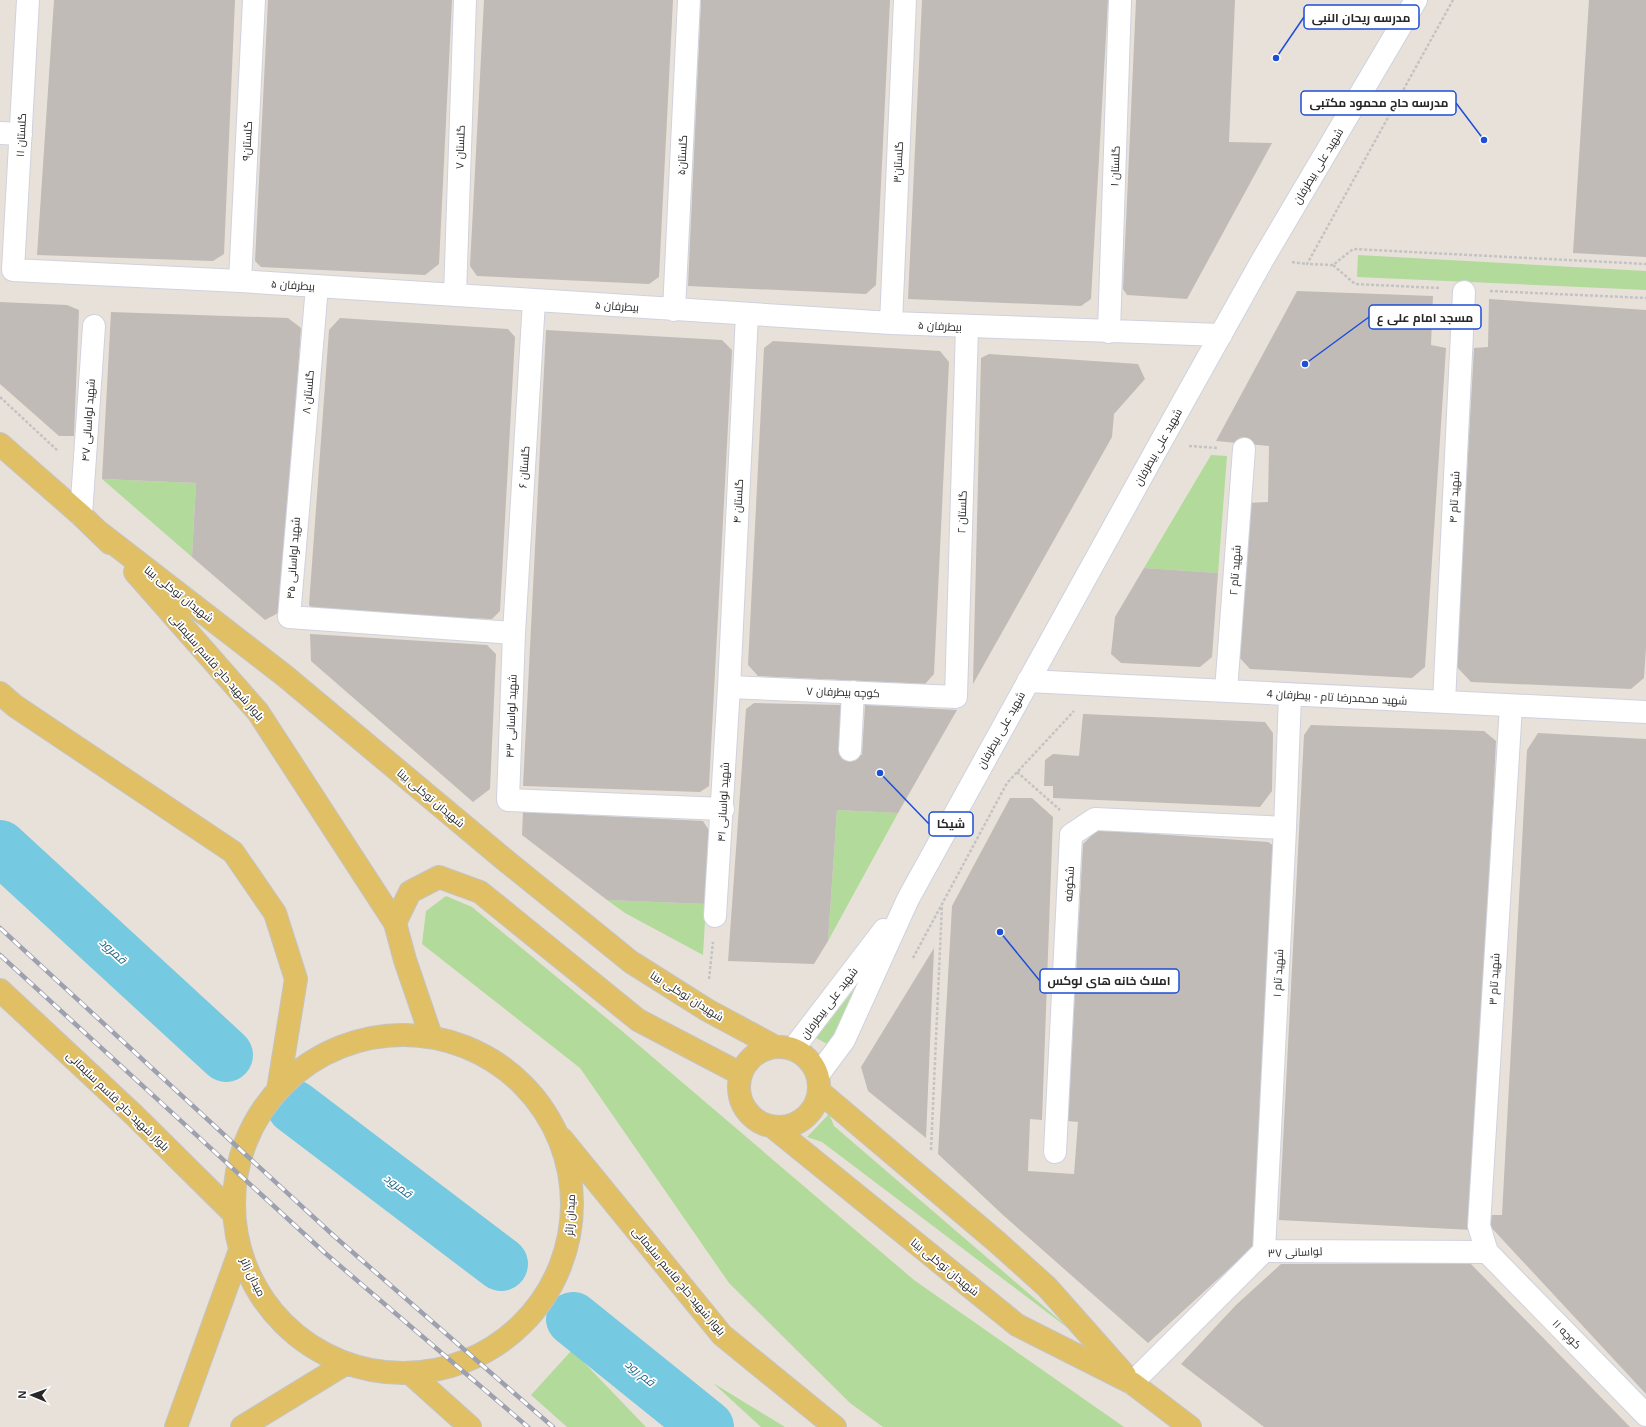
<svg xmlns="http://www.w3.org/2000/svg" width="1646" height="1427" viewBox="0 0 1646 1427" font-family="Helvetica,Cairo,sans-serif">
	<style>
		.green { fill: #b2da9a }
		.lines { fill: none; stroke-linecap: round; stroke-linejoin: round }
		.river { stroke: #75c9e1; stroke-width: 54 }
		.building { fill: #c0bbb6 }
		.minor-casing { stroke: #cfd2de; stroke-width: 24 }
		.major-casing { stroke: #c3c3c3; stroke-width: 24 }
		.path { stroke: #c3c3c3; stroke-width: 2.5; stroke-dasharray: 3 2; stroke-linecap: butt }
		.minor { stroke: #fff; stroke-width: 22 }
		.major { stroke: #e1c065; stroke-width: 22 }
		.rail-casing { stroke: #9da0af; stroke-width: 4.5 }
		.rail { stroke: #fff; stroke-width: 3; stroke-dasharray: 9; stroke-linecap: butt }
		.labels { text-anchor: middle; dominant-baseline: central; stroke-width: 3.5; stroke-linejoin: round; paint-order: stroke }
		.street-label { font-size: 11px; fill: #272727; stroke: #fff }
		.water-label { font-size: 12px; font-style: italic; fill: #1a6688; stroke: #fff }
		.leader { fill: none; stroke: #1d4ed8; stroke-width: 1.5 }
		.callout-dot { fill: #1d4ed8; stroke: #fff; stroke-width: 1.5 }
		.callout { fill: #fff; stroke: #1d4ed8; stroke-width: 1.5 }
		.callout-label { font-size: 12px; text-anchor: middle; font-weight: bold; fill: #272727 }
	</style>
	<rect width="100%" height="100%" fill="#e8e1d9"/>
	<!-- green -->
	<path class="green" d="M 1358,255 L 1646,271 L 1646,290 L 1357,277 Z
		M 1211,455 L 1227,456 L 1218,573 L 1144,568 Z
		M 102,479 L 196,483 L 192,557 Z
		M 837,810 L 898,813 L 828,941 Z
		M 446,896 L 472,907 L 622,1031 L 914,1280 L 1124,1427 L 883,1427 L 850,1403 L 729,1283 L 580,1068 L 422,944 L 426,911 Z
		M 607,900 L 706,904 L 703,955 L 625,913 Z
		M 878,959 L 831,1046 L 816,1038 Z
		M 829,1114 L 834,1126 L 1077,1335 L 822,1142 L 807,1137 Z
		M 572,1350 L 644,1425 L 646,1427 L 567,1427 L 531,1395 Z
		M 713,1383 L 785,1427 L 761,1427 Z"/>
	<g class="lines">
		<!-- river -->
		<path class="river" d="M 0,847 L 226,1055
			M 294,1107 L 501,1264
			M 573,1319 L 707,1427"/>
	</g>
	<!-- building -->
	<path class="building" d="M 54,0 L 235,0 L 224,254 L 213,261 L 37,255 Z
		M 268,0 L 452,0 L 439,264 L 425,275 L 261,267 L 255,261 Z
		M 484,0 L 673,0 L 659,277 L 649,284 L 477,276 L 470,266 Z
		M 701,0 L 890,0 L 876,285 L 866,294 L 688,286 Z
		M 922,0 L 1108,0 L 1091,299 L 1081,306 L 908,299 Z
		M 1136,0 L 1235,0 L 1229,142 L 1272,143 L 1187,299 L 1127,295 L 1123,289 Z
		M 1589,0 L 1646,0 L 1646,257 L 1573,253 Z
		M 1297,291 L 1433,296 L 1431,345 L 1446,348 L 1425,667 L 1412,678 L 1250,669 L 1239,657 L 1246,503 L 1268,502 L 1269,446 L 1216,441 Z
		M 1489,299 L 1646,310 L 1646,647 L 1644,678 L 1631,689 L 1471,682 L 1456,666 L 1474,348 L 1488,347 Z
		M 0,302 L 67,305 L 79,310 L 74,436 L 59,436 L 0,384 Z
		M 111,312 L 288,318 L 301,328 L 282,611 L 265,620 L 192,557 L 196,483 L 102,479 Z
		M 340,318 L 508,329 L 515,337 L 500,611 L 492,619 L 316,612 L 309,605 L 329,330 Z
		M 546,330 L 722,340 L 732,350 L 709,786 L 700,792 L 523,786 Z
		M 773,341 L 940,351 L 949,362 L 934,674 L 925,684 L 758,676 L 748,665 L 764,348 Z
		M 989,354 L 1138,364 L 1145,379 L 1114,414 L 1112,437 L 973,684 L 981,358 Z
		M 1144,568 L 1218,573 L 1212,657 L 1200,667 L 1121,663 L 1111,654 L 1115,617 Z
		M 310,634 L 487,645 L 496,654 L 490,789 L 473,802 L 311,661 Z
		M 754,703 L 843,705 L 841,754 L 862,755 L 865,705 L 957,710 L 898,813 L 837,810 L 828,941 L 814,964 L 728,961 L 746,709 Z
		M 1083,714 L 1265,722 L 1273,733 L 1272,791 L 1260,807 L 1053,798 L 1053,786 L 1044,786 L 1045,760 L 1053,754 L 1079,756 Z
		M 1311,725 L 1484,731 L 1496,741 L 1472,1230 L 1279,1220 L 1304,735 Z
		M 1538,733 L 1646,739 L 1646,1394 L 1488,1224 L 1492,1215 L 1502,1215 L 1527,750 Z
		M 1010,798 L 1032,798 L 1053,817 L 1042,1120 L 1030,1119 L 1028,1171 L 1074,1174 L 1078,1122 L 1068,1121 L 1083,844 L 1097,830 L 1268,842 L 1277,848 L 1253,1247 L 1148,1343 L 1003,1215 L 938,1154 L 952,906 Z
		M 523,812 L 703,821 L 710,832 L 706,904 L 607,900 L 522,835 Z
		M 934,948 L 926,1138 L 868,1091 L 861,1067 Z
		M 1470,1263 L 1630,1427 L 1264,1427 L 1181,1364 L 1236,1305 L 1281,1264 Z"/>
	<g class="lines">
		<!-- minor casing -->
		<g class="minor-casing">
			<path id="minor" d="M 28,0 L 13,270 L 240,281 L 891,323 L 1221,335
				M 0,133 L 21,134
				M 240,281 L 254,0
				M 317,286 L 289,617 L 514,633
				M 455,295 L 465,0
				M 534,301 L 514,633 L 508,800 L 723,809
				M 674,310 L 689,0
				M 891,323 L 905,0
				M 1109,332 L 1120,0
				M 81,515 L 94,326
				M 1028,681 L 1646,712
				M 729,687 L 956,697 L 967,327
				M 1226,691 L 1244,449
				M 1444,702 L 1464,292
				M 1511,706 L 1479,1226 L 1487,1252 L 1646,1415
				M 850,750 L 853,692
				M 715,916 L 729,687 L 747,314
				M 793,1049 L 884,930
				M 818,1075 L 844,1040 L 908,899 L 1159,445 L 1263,259 L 1416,0
				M 1055,1152 L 1071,835 L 1095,819 L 1285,828
				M 1264,1251 L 1285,828 L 1290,695
				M 1132,1383 L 1264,1251 L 1487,1252"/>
		</g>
		<!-- major casing -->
		<g class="major-casing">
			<path id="major" d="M 0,444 L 81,515 L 110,543
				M 99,532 L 285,676 L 505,860 L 631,962 L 707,1010 L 774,1046
				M 135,572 L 258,712 L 395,923 L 405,960 L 431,1036
				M 0,693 L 15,706 L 233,852 L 275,913 L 296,979 L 278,1090
				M 395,923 L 410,892 L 439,877 L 480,892 L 638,1020 L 741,1074
				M 0,990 L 134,1115 L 234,1214
				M234 1204a169 169 0 1 1 338 0a169 169 0 1 1-338 0Z
				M739 1087a40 40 0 1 1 80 0a40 40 0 1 1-80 0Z
				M 820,1092 L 997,1242 L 1047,1287 L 1125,1375
				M 774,1128 L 1017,1325 L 1132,1383 L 1190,1427
				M 562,1139 L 722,1335 L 835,1427
				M 411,1374 L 470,1427
				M 176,1427 L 240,1250
				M 242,1427 L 345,1364"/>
		</g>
		<!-- path -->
		<path class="path" d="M 1292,262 L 1307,264
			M 1333,265 L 1307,264 L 1453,0
			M 1439,288 L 1355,284 L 1333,265 L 1353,249 L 1646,264
			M 1490,291 L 1646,298
			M 0,397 L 58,451
			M 1189,446 L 1218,448
			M 1017,772 L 1060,810
			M 913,958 L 1007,783 L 1074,711
			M 709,979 L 713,942
			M 931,1150 L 942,905"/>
		<!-- minor -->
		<use href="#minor" class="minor"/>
		<!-- major -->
		<use href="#major" class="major"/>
		<!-- rail casing -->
		<g class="rail-casing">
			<path id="rail" d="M 0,928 L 334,1236 L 553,1427
				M 0,955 L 325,1253 L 528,1427"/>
		</g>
		<!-- rail -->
		<use href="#rail" class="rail"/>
	</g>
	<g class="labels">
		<!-- street labels -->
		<g class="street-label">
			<text transform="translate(21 135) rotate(-87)">گلستان ۱۱</text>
			<text transform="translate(247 141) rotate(-87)">گلستان۹</text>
			<text transform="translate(460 147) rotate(-88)">گلستان ۷</text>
			<text transform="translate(682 155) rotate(-87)">گلستان۵</text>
			<text transform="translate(898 162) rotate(-87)">گلستان۳</text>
			<text transform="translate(1115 166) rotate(-88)">گلستان ۱</text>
			<text transform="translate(1318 166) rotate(-59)">شهید علی بیطرفان</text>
			<text transform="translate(293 285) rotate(4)">بیطرفان ۵</text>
			<text transform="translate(617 306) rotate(4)">بیطرفان ۵</text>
			<text transform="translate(940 326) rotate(3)">بیطرفان ۵</text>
			<text transform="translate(308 392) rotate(-85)">گلستان ۸</text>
			<text transform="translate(88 420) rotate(-86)">شهید لواسانی ۴۷</text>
			<text transform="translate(1158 447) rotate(-61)">شهید علی بیطرفان</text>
			<text transform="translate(524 467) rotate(-86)">گلستان ۶</text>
			<text transform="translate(1454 497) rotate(-87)">شهید تام ۴</text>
			<text transform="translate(738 501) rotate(-87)">گلستان ۴</text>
			<text transform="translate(962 512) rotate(-88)">گلستان ۲</text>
			<text transform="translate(293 558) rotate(-86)">شهید لواسانی ۴۵</text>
			<text transform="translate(1235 570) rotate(-86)">شهید تام ۲</text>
			<text transform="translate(179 594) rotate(38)">شهیدان توکلی بینا</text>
			<text transform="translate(217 667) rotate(49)">بلوار شهید حاج قاسم سلیمانی</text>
			<text transform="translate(843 692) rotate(2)">کوچه بیطرفان ۷</text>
			<text transform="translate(1337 697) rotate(3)">شهید محمدرضا تام - بیطرفان 4</text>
			<text transform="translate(511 716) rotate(-88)">شهید لواسانی ۴۳</text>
			<text transform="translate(1001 730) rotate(-61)">شهید علی بیطرفان</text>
			<text transform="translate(431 798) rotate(40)">شهیدان توکلی بینا</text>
			<text transform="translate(723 802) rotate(-87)">شهید لواسانی ۴۱</text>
			<text transform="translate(1069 884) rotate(-87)">شکوفه</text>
			<text transform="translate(1278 973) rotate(-87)">شهید تام ۱</text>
			<text transform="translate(1494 979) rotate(-87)">شهید تام ۳</text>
			<text transform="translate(687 996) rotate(32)">شهیدان توکلی بینا</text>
			<text transform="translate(829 1003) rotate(-53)">شهید علی بیطرفان</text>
			<text transform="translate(118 1101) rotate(44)">بلوار شهید حاج قاسم سلیمانی</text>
			<text transform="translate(570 1215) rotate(-87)">میدان زائر</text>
			<text transform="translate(1295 1252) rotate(-2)">لواسانی ۳۷</text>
			<text transform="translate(945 1267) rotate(39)">شهیدان توکلی بینا</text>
			<text transform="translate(253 1277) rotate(64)">میدان زائر</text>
			<text transform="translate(679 1281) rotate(50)">بلوار شهید حاج قاسم سلیمانی</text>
			<text transform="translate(1567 1334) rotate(46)">کوچه ۱۱</text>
		</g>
		<!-- water labels -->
		<g class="water-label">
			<text transform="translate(113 951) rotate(43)">قمرود</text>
			<text transform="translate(398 1186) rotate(37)">قمرود</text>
			<text transform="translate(640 1373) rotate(39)">قم رود</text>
		</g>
	</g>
	<!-- callouts -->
	<path class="leader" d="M1276 58L1304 17M1484 140L1456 103M1305 364L1369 317M880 773L929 824M1000 932L1040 981"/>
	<g class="callout-dot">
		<circle cx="1276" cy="58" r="4"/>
		<circle cx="1484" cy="140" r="4"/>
		<circle cx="1305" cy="364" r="4"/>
		<circle cx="880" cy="773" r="4"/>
		<circle cx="1000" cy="932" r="4"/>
	</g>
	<g class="callout">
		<rect x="1304" y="5" width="115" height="24" rx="4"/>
		<rect x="1301" y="91" width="155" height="24" rx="4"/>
		<rect x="1369" y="305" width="112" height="24" rx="4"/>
		<rect x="929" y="812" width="44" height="24" rx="4"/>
		<rect x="1040" y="969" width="139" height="24" rx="4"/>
	</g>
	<g class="callout-label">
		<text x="1361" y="22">مدرسه ریحان النبی</text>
		<text x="1379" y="107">مدرسه حاج محمود مکتبی</text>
		<text x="1425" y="322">مسجد امام علی ع</text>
		<text x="951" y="828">شیکا</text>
		<text x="1109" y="985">املاک خانه های لوکس</text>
	</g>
	<!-- north arrow -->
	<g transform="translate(32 1395) rotate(272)" stroke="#ffffff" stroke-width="3" paint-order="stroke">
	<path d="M0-3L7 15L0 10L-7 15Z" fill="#272727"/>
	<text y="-6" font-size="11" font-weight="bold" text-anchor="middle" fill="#272727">N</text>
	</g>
</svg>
